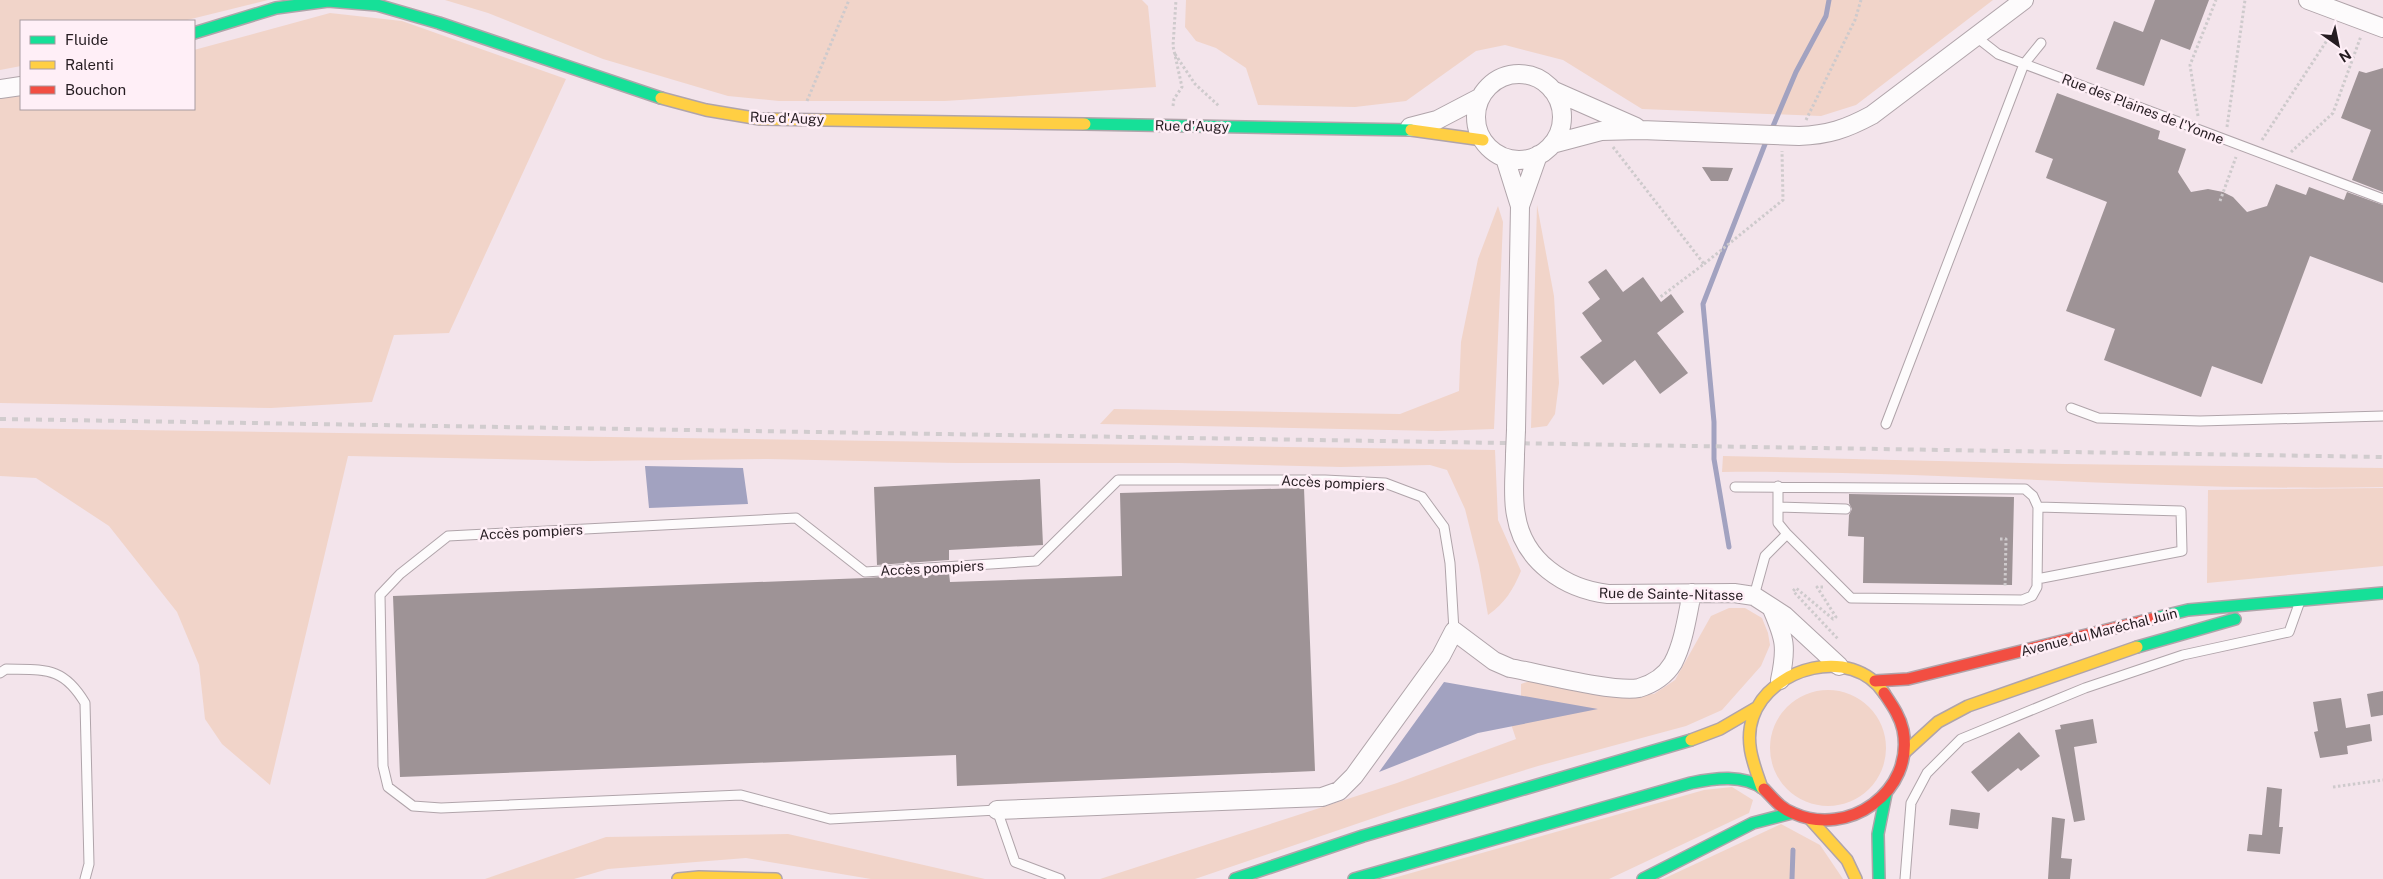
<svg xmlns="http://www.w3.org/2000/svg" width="2383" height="879" viewBox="0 0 2383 879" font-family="'Public Sans',sans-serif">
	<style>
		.green { fill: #f1d4c9 }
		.water { fill: #a2a2c0 }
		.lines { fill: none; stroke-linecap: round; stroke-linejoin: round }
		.stream { stroke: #a2a2c0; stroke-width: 5 }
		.building { fill: #9e9396 }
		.lane-casing { stroke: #b0a4aa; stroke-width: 11 }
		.street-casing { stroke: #b0a4aa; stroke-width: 20 }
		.fast-casing { stroke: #b0a4aa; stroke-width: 14 }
		.slow-casing { stroke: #b0a4aa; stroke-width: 14 }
		.jam-casing { stroke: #b0a4aa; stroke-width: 14 }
		.path { stroke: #cecacc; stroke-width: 3; stroke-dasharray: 2.5 2.5; stroke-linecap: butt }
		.lane { stroke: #fdfbfc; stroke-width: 9 }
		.street { stroke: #fdfbfc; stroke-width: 18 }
		.fast { stroke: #16e098; stroke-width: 11 }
		.slow { stroke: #ffcf43; stroke-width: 11 }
		.jam { stroke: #f24e42; stroke-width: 11 }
		.rail { stroke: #d1ccce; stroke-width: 4; stroke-dasharray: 6 6; stroke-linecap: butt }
		.street-bridge-casing { stroke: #b0a4aa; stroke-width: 20; stroke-linecap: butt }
		.street-bridge { stroke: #fdfbfc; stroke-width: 18 }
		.labels { text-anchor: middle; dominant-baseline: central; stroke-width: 5; stroke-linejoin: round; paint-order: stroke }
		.street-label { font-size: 14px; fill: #251c21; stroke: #ffeff7 }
	</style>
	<rect width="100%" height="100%" fill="#f3e4eb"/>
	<!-- green -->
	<path class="green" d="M 0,0 L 268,0 L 183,21 L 21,21 L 21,66 L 0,70 Z
		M 445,0 L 1142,0 L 1148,6 L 1156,87 L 945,101 L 779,101 L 728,96 L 603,59 L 488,13 Z
		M 1186,0 L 1993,0 L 1856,105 L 1821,116 L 1642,109 L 1563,60 L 1505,45 L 1476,51 L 1406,101 L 1355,107 L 1258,105 L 1246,68 L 1216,48 L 1196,41 L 1185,27 Z
		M 330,13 L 402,21 L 566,79 L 449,333 L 394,335 L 372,402 L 271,408 L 0,403 L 0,97 L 21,94 L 21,109 L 194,109 L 194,50 Z
		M 1537,205 L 1554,296 L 1559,383 L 1555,414 L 1547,426 L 1531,428 Z
		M 1498,206 L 1503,222 L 1494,429 L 1437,431 L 1100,424 L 1114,409 L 1400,414 L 1459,391 L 1461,342 L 1478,259 Z
		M 0,428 L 1495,450 L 1498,520 L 1521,571 C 1513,590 1505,603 1488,615 L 1479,565 L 1465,509 L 1447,470 L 1430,465 L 1341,467 L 1179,463 L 956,463 L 768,459 L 589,461 L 348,456 L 270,785 L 222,744 L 205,719 L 199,665 L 177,612 L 109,526 L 36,478 L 0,476 Z
		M 1723,456 L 2065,464 L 2383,468 L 2383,487 C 2163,492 1943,470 1722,472 Z
		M 2383,488 L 2383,566 L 2207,583 L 2208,490 Z
		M 1729,608 L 1745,608 L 1762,618 L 1768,633 L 1770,645 L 1761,666 L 1722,710 L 1686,726 L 1538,766 L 1403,808 L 1195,879 L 1100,879 L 1397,783 L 1516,739 L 1507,712 L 1521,710 L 1521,684 L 1530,681 L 1625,696 L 1654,694 L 1675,680 L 1711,616 Z
		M1770 748a58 58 0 1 1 116 0a58 58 0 1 1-116 0Z
		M 1732,787 L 1753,800 L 1749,813 L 1609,879 L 1390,879 L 1704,790 Z
		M 1781,824 L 1820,845 L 1843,879 L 1663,879 Z
		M 788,834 L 985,879 L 871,879 L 746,858 L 608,869 L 574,879 L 485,879 L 606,837 Z"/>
	<!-- water -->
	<path class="water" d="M 645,466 L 743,468 L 748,504 L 649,508 Z
		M 1444,682 L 1598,709 L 1478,733 L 1379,772 Z"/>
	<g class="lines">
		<!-- stream -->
		<path class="stream" d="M 1771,131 L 1796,72 L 1826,16 L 1829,0
			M 1729,547 L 1714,459 L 1714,422 L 1703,304 L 1767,139
			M 1792,879 L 1793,850"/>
	</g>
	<!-- building -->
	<path class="building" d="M 2155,0 L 2209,0 L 2190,50 L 2161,39 L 2144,86 L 2096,69 L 2114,21 L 2143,32 Z
		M 2383,68 L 2383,192 L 2352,180 L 2371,130 L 2341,118 L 2359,71 L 2366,73 Z
		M 2057,93 L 2160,131 L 2158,139 L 2186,149 L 2178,172 L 2191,192 L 2208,189 L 2223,192 L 2233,197 L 2247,212 L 2267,206 L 2276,184 L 2306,195 L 2309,187 L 2344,200 L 2347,192 L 2383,205 L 2383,283 L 2310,256 L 2262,384 L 2212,366 L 2201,397 L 2104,360 L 2115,329 L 2066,311 L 2107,202 L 2046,178 L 2053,159 L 2035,152 Z
		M 1702,167 L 1733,168 L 1728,181 L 1711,181 Z
		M 1606,269 L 1623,292 L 1643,277 L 1661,302 L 1671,294 L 1684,312 L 1657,333 L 1688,373 L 1660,394 L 1635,360 L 1603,385 L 1580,357 L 1602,341 L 1582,313 L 1600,299 L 1588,282 Z
		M 1040,479 L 1043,545 L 949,550 L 949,560 L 877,565 L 874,487 Z
		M 1304,488 L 1315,771 L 957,786 L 956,755 L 400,777 L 393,596 L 865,578 L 949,573 L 950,582 L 1122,576 L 1120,493 Z
		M 1849,494 L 2014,497 L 2012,585 L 1863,583 L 1864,537 L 1848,536 L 1849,515 L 1852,509 L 1849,503 Z
		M 2383,691 L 2383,715 L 2371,717 L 2367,694 Z
		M 2341,698 L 2346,728 L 2370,724 L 2372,741 L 2347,746 L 2348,754 L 2320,758 L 2314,732 L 2318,731 L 2313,702 Z
		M 2093,719 L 2097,743 L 2074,747 L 2085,820 L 2074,822 L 2055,730 L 2061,729 L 2060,725 Z
		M 2019,732 L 2040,756 L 2021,771 L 2018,768 L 1988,792 L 1971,772 Z
		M 2267,787 L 2282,789 L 2279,827 L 2283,827 L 2280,854 L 2247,851 L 2249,834 L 2262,835 Z
		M 1951,809 L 1980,813 L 1978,829 L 1949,825 Z
		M 2052,817 L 2065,819 L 2061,858 L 2072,859 L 2070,879 L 2048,879 Z"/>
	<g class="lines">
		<!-- lane casing -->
		<g class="lane-casing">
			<path id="lane" d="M 1975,36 L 1998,54 L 2383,199
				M 2071,408 L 2098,418 L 2200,421 L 2383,416
				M 1886,424 L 2024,64 L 2041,43
				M 1735,487 L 2025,489 L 2033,496 L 2038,507 L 2037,587 L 2032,596 L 2022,600 L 1851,598 L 1787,534 L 1778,523 L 1778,486
				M 1778,507 L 1846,509
				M 2037,579 L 2182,551 L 2181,511 L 2038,507
				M 1754,596 L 1765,556 L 1787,534
				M 0,673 L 6,669 C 45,670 63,666 85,703 L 89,864 L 85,879
				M 1060,879 L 1015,862 L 997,810 L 830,819 L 741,795 L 441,808 L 413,806 L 388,787 L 383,766 L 380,595 L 400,574 L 448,536 L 796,518 L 865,572 L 1036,561 L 1118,480 L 1325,480 L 1385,483 L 1422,497 L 1444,527 L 1450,563 L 1454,631
				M 1905,879 L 1911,803 L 1927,773 L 1961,739 L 2085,688 L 2183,655 L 2289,632 L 2299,604"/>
		</g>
		<!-- street casing -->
		<g class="street-casing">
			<path id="street" d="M 2308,0 L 2383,28
				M1476 117a43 43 0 1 1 86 0a43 43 0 1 1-86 0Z
				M 0,89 L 21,86
				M 1552,90 L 1636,127
				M 1410,127 L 1437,120 L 1481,97
				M 1552,144 L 1601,131 L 1641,130 L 1799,136 C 1828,135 1846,129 1872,115 L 2024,0
				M 1505,158 L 1520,206
				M 1516,430 L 1520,206 L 1538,155
				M 1515,454 C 1515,474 1512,496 1516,515 C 1523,561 1565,589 1608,594 L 1734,593 L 1754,596 L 1785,616 L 1839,666
				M 1772,609 C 1785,639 1787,647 1780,680
				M 997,810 L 1322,797 L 1339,791 L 1354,776 L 1441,656 L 1454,631 L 1494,661 L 1510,668 C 1538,673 1615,693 1639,688 C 1653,684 1666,675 1673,663 C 1684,642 1687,616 1692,593"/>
		</g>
		<!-- fast casing -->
		<g class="fast-casing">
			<path id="fast" d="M 194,33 L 276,8 L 328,1 L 377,5 L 439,23 L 661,98
				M 1085,124 L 1411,130
				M 2155,618 L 2188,610 L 2383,593
				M 2137,647 L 2235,619
				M 1235,879 L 1363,836 L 1691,740
				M 1354,879 L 1691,783 C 1715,778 1743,774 1764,789
				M 1643,879 L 1753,823 L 1792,813
				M 1879,879 L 1878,834 L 1886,794"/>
		</g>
		<!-- slow casing -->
		<g class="slow-casing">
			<path id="slow" d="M 661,98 L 706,110 L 760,119 L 1085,124
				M 1411,130 L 1483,140
				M 1691,740 L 1720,729 L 1756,708
				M 1904,753 L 1938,722 L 1968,706 L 2137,647
				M 1762,788 C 1754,765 1744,742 1753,717 C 1770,667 1852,645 1884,693
				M 1811,820 L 1847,860 L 1856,879
				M 678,879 L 699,877 L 776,879"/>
		</g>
		<!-- jam casing -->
		<g class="jam-casing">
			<path id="jam" d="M 1875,681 L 1908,679 L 2155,618
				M 1764,789 C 1774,799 1780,808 1793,813 C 1848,838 1915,792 1903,730 C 1900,716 1892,705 1884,693"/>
		</g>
		<!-- path -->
		<path class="path" d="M 1175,54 L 1195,84 L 1219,106
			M 807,101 L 849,0
			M 1173,106 L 1174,99 L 1182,87 L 1173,46 L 1176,0
			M 2198,116 L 2190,65 L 2216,0
			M 1806,120 L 1855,20 L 1861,0
			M 2227,127 L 2245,0
			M 2262,140 L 2335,28
			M 1613,147 L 1704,264 L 1659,298
			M 2291,152 L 2333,113 L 2361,36
			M 2220,201 L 2236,157
			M 1704,264 L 1783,200 L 1782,151
			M 2000,539 L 2006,539 L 2005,588
			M 1823,587 L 1817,587 L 1836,617 L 1833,619 L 1796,588 L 1793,591 L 1838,639
			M 2333,787 L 2383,780"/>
		<!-- lane -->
		<use href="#lane" class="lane"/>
		<!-- street -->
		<use href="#street" class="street"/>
		<!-- fast -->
		<use href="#fast" class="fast"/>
		<!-- slow -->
		<use href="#slow" class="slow"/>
		<!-- jam -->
		<use href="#jam" class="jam"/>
		<!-- rail -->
		<path class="rail" d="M 0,419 L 2383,457"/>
		<!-- street-bridge casing -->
		<g class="street-bridge-casing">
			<path id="street-bridge" d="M 1515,454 L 1516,430"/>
		</g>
		<!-- street-bridge -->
		<use href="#street-bridge" class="street-bridge"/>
	</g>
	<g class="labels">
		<!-- street labels -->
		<g class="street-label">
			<text transform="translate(2143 109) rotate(21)">Rue des Plaines de l'Yonne</text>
			<text transform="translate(787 118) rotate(2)">Rue d'Augy</text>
			<text transform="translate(1192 126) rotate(1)">Rue d'Augy</text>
			<text transform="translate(1333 483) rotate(3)">Accès pompiers</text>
			<text transform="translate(531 532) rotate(-3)">Accès pompiers</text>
			<text transform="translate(932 568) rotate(-3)">Accès pompiers</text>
			<text transform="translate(1671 594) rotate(1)">Rue de Sainte-Nitasse</text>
			<text transform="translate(2099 632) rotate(-14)">Avenue du Maréchal Juin</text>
		</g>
	</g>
	<!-- legend -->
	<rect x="20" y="20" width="175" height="90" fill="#ffeff7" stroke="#a89ba1"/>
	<rect x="30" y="36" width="25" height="8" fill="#16e098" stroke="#a89ba1"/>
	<text x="65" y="45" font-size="15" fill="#251c21">Fluide</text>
	<rect x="30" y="61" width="25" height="8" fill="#ffcf43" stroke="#a89ba1"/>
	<text x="65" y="70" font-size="15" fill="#251c21">Ralenti</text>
	<rect x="30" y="86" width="25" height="8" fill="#f24e42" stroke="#a89ba1"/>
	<text x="65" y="95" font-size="15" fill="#251c21">Bouchon</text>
	<!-- north arrow -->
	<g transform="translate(2338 45) rotate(147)" stroke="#ffeff7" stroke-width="4" paint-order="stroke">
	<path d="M0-4L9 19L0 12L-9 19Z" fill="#251c21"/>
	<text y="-8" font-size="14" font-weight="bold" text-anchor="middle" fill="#251c21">N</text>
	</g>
</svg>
